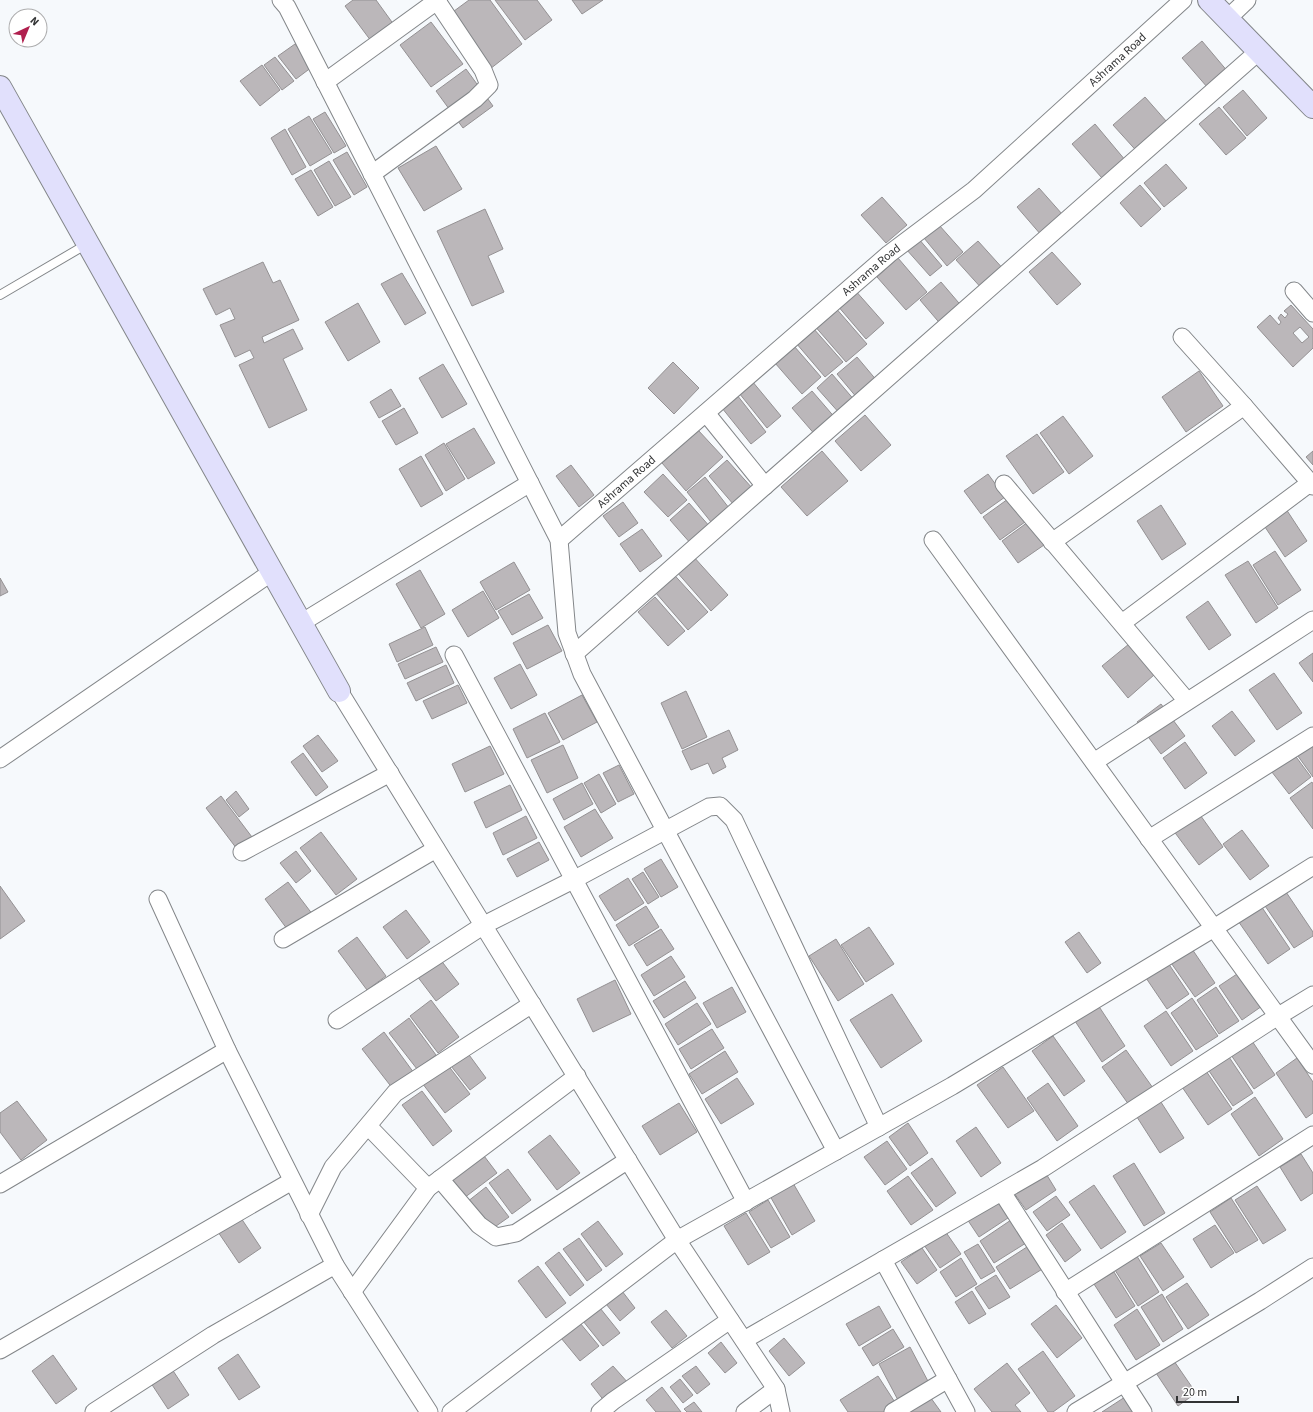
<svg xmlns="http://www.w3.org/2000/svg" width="1313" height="1412" viewBox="0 0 1313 1412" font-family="'Source Sans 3',sans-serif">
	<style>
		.building { fill: #bbb7ba; stroke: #949193; fill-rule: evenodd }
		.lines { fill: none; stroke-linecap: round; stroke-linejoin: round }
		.lane-casing { stroke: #838689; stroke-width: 10 }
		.street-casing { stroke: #838689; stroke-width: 19 }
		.secondary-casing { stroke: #838689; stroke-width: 24 }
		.lane { stroke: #fff; stroke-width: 8 }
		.street { stroke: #fff; stroke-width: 17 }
		.secondary { stroke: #e1e0fc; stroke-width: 22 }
		.labels { text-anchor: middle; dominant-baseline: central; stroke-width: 3; stroke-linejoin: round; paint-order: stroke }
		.street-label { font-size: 12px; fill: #323334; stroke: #fff }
	</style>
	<rect width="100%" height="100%" fill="#f6f9fc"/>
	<!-- building -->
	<path class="building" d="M 353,0 L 376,0 L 397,29 L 374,45 L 345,6 Z
		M 469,0 L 490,0 L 522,44 L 490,69 L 450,14 Z
		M 495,0 L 537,0 L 552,20 L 525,40 Z
		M 572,0 L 603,0 L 582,14 Z
		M 431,22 L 463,64 L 431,87 L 400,45 Z
		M 1202,41 L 1234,79 L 1214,95 L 1182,58 Z
		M 295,44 L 312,67 L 296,79 L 278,56 Z
		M 275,57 L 294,81 L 282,90 L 264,65 Z
		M 262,65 L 280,90 L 260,106 L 240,81 Z
		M 466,69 L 493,106 L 463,128 L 436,91 Z
		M 1243,90 L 1267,118 L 1247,136 L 1223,107 Z
		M 1145,97 L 1174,130 L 1142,157 L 1113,125 Z
		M 1219,107 L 1246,138 L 1226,155 L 1199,124 Z
		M 325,112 L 346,146 L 334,153 L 313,119 Z
		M 309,116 L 332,153 L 310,166 L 288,129 Z
		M 1095,124 L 1131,167 L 1109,186 L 1072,144 Z
		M 285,129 L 306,167 L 292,175 L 271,138 Z
		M 436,146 L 462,189 L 424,211 L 398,168 Z
		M 347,152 L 367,187 L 354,195 L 333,160 Z
		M 329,161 L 351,197 L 335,206 L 314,170 Z
		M 1166,164 L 1187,188 L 1164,207 L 1144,183 Z
		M 311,170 L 333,207 L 318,216 L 295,179 Z
		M 1140,185 L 1161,209 L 1141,227 L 1120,203 Z
		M 1039,188 L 1070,223 L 1048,243 L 1017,207 Z
		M 882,197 L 907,225 L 886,243 L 861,215 Z
		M 485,209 L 503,249 L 488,256 L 504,292 L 472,306 L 437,231 Z
		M 939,225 L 963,252 L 947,266 L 924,238 Z
		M 918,238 L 942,266 L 930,276 L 906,249 Z
		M 978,241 L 1006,272 L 984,291 L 956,260 Z
		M 1052,252 L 1081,284 L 1057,305 L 1029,272 Z
		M 898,258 L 927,292 L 906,310 L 877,277 Z
		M 263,262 L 273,283 L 280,280 L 299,320 L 262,337 L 264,343 L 293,329 L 303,349 L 283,359 L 307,410 L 269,428 L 239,365 L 254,358 L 250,350 L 235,357 L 220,325 L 235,319 L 230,308 L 216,315 L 203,289 Z
		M 402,273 L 426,313 L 405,325 L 381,284 Z
		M 941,282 L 964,309 L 943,327 L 920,300 Z
		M 854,289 L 884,323 L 866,339 L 837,305 Z
		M 358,303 L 380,342 L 348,361 L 325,322 Z
		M 1291,305 L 1313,329 L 1313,348 L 1293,367 L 1257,327 L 1270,315 L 1279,325 L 1281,322 L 1278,318 L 1281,314 L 1285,318 L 1288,314 L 1284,311 ZM 1300,327 L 1309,337 L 1302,343 L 1293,333 Z
		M 834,306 L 867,344 L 846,362 L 813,324 Z
		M 813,328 L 843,362 L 825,377 L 796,343 Z
		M 794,346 L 821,377 L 802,394 L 775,363 Z
		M 857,357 L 878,382 L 858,399 L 837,374 Z
		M 673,362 L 699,388 L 674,414 L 648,388 Z
		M 443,364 L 467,404 L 442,418 L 419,378 Z
		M 1199,371 L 1223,406 L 1186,432 L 1162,397 Z
		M 832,374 L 856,402 L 841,415 L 817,388 Z
		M 752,381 L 781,416 L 767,428 L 739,393 Z
		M 391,389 L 401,406 L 379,418 L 370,402 Z
		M 812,391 L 837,420 L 817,437 L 792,408 Z
		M 737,395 L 766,432 L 751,444 L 722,408 Z
		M 404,408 L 418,433 L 396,445 L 382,421 Z
		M 865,415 L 891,445 L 861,471 L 835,441 Z
		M 1063,416 L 1093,456 L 1069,474 L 1040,433 Z
		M 474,428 L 495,463 L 468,479 L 446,444 Z
		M 698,430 L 723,457 L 686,491 L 662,463 Z
		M 1037,434 L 1064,472 L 1033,494 L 1006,456 Z
		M 444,443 L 465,479 L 446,491 L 425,455 Z
		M 822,451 L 848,481 L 807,516 L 781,487 Z
		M 1313,451 L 1313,465 L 1306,457 Z
		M 421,456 L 443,494 L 421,507 L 399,469 Z
		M 727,460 L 753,489 L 734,505 L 709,476 Z
		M 571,465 L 594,495 L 579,507 L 556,476 Z
		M 663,474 L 687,500 L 668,517 L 644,492 Z
		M 988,474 L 1005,497 L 981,514 L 964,491 Z
		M 705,477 L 729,508 L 711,522 L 687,492 Z
		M 1008,499 L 1025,522 L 1000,540 L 983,517 Z
		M 623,502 L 638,523 L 619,537 L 603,516 Z
		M 689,503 L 711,528 L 692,545 L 670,520 Z
		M 1161,505 L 1186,544 L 1162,560 L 1137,521 Z
		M 1286,509 L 1307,541 L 1285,557 L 1263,524 Z
		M 1028,522 L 1044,545 L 1018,563 L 1002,541 Z
		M 642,529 L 662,556 L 640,572 L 620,544 Z
		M 1275,551 L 1301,590 L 1278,605 L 1253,565 Z
		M 693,556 L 728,595 L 711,611 L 676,571 Z
		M 1248,561 L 1278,608 L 1256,623 L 1225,575 Z
		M 514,562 L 530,590 L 496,610 L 480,582 Z
		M 668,568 L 708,612 L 688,630 L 649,585 Z
		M 420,570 L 445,614 L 421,628 L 396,584 Z
		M 0,578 L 8,592 L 0,596 Z
		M 483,591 L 499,618 L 468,637 L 452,610 Z
		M 529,594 L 543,618 L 512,635 L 498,611 Z
		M 655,597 L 685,631 L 668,646 L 638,612 Z
		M 1208,601 L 1231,635 L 1209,650 L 1186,617 Z
		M 548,625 L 562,651 L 527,669 L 513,643 Z
		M 425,627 L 433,645 L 397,662 L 389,644 Z
		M 1129,644 L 1154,675 L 1128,698 L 1102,666 Z
		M 436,647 L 443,662 L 405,679 L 398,664 Z
		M 1313,653 L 1313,682 L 1299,663 Z
		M 520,664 L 537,695 L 511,709 L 494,678 Z
		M 446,665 L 454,683 L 416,701 L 407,683 Z
		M 1274,673 L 1302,713 L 1277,730 L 1249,690 Z
		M 458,685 L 467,703 L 432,719 L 423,701 Z
		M 686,691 L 707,737 L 682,749 L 661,703 Z
		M 582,695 L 597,722 L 563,740 L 548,713 Z
		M 1161,704 L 1185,736 L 1161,754 L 1137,722 Z
		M 1232,711 L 1255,741 L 1235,756 L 1212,726 Z
		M 545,713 L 560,742 L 527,758 L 513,729 Z
		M 729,730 L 738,750 L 722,758 L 726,767 L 713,774 L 708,763 L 691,770 L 682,751 Z
		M 318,735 L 338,761 L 322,772 L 303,746 Z
		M 1313,739 L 1313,777 L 1295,752 Z
		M 1185,742 L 1207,773 L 1185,789 L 1163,758 Z
		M 563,745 L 578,778 L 547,793 L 531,760 Z
		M 490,746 L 504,774 L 465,792 L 452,764 Z
		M 1291,750 L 1311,777 L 1289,794 L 1268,767 Z
		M 303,753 L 328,787 L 316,796 L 291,762 Z
		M 619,765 L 634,794 L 618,802 L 603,773 Z
		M 599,774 L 616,804 L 601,813 L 584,783 Z
		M 1312,782 L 1313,784 L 1313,829 L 1290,798 Z
		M 582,783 L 593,804 L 564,820 L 553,799 Z
		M 510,785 L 522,810 L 486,828 L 474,802 Z
		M 236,791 L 249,809 L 239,817 L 226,800 Z
		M 221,796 L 258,845 L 243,857 L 206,808 Z
		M 595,809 L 613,838 L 581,857 L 564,827 Z
		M 1198,812 L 1223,847 L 1199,865 L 1173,830 Z
		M 526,816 L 537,838 L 503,855 L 493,833 Z
		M 1242,830 L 1269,866 L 1250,880 L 1223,844 Z
		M 321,832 L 357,879 L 336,895 L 300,848 Z
		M 539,842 L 549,860 L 517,877 L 507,859 Z
		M 296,851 L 311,871 L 296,883 L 280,863 Z
		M 661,859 L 678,887 L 661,897 L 644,869 Z
		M 643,872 L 659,897 L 648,904 L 632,879 Z
		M 628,878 L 644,903 L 615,921 L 599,896 Z
		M 288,882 L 313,915 L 290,933 L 265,899 Z
		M 0,886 L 25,921 L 0,939 Z
		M 1284,889 L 1313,932 L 1313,936 L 1294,948 L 1263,903 Z
		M 1259,903 L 1290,949 L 1268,964 L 1236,918 Z
		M 646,906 L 659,927 L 629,946 L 616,925 Z
		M 406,910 L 430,942 L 407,959 L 383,927 Z
		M 869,927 L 894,964 L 866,982 L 841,945 Z
		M 661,929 L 674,949 L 647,966 L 634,945 Z
		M 1079,932 L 1101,963 L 1087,973 L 1065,942 Z
		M 357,937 L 386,976 L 367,990 L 338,951 Z
		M 836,939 L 864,984 L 838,1001 L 809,956 Z
		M 1190,946 L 1215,983 L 1195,997 L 1169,960 Z
		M 671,956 L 685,977 L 654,996 L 641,975 Z
		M 440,959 L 459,984 L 436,1001 L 417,976 Z
		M 1166,960 L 1189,994 L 1167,1009 L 1144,975 Z
		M 1243,970 L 1265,1004 L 1242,1020 L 1219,986 Z
		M 615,980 L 631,1014 L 593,1032 L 577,999 Z
		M 685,981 L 696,998 L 664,1018 L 653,1001 Z
		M 732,987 L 746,1012 L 717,1028 L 703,1003 Z
		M 1216,987 L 1239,1021 L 1219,1034 L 1197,1000 Z
		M 892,994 L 922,1041 L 881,1068 L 850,1020 Z
		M 1192,998 L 1218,1036 L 1196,1050 L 1171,1013 Z
		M 431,1000 L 459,1037 L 438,1053 L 410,1016 Z
		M 1096,1002 L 1125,1046 L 1102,1062 L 1073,1018 Z
		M 697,1003 L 711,1024 L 678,1045 L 665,1024 Z
		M 1166,1011 L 1193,1051 L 1171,1066 L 1144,1026 Z
		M 409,1018 L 436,1055 L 417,1069 L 389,1033 Z
		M 712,1029 L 724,1048 L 691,1069 L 679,1049 Z
		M 384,1032 L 414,1073 L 393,1089 L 362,1049 Z
		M 1053,1036 L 1085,1081 L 1064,1096 L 1032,1051 Z
		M 1250,1038 L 1275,1075 L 1254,1089 L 1229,1052 Z
		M 464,1048 L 486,1078 L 470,1090 L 447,1061 Z
		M 1126,1050 L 1153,1088 L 1129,1105 L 1102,1067 Z
		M 725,1051 L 738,1072 L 702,1094 L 689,1074 Z
		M 1227,1054 L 1253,1093 L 1233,1106 L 1207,1068 Z
		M 1297,1058 L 1313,1082 L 1313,1113 L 1306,1118 L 1276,1073 Z
		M 444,1060 L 470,1094 L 445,1113 L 419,1079 Z
		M 1003,1067 L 1034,1111 L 1008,1128 L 977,1085 Z
		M 1204,1068 L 1232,1109 L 1208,1125 L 1180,1084 Z
		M 737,1078 L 754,1104 L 721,1124 L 705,1099 Z
		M 1048,1083 L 1078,1126 L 1057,1141 L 1027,1098 Z
		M 422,1091 L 452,1131 L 433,1146 L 402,1105 Z
		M 1255,1097 L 1283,1139 L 1259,1156 L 1231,1114 Z
		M 1159,1099 L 1184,1138 L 1160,1153 L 1135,1114 Z
		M 17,1101 L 47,1140 L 21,1160 L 0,1132 L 0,1113 Z
		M 679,1103 L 697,1132 L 660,1155 L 642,1126 Z
		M 908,1123 L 928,1153 L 910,1166 L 889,1137 Z
		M 976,1127 L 1001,1163 L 981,1177 L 956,1141 Z
		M 550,1135 L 580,1173 L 557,1190 L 528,1152 Z
		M 887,1141 L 907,1169 L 885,1185 L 864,1157 Z
		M 478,1148 L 497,1173 L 464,1198 L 445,1173 Z
		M 1301,1154 L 1313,1173 L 1313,1193 L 1301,1201 L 1280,1167 Z
		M 932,1158 L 956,1193 L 936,1207 L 911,1173 Z
		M 1134,1163 L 1165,1213 L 1144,1226 L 1113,1176 Z
		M 508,1169 L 531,1200 L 512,1214 L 489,1183 Z
		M 1045,1172 L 1056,1190 L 1026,1210 L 1014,1193 Z
		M 908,1176 L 933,1210 L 911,1225 L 887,1191 Z
		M 793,1183 L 815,1221 L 792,1235 L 770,1196 Z
		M 1094,1185 L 1126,1232 L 1101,1249 L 1069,1202 Z
		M 1257,1186 L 1286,1230 L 1263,1244 L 1235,1200 Z
		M 486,1187 L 509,1217 L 489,1231 L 467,1202 Z
		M 1056,1196 L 1070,1215 L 1047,1231 L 1033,1212 Z
		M 999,1198 L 1011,1216 L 979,1237 L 967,1219 Z
		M 1231,1198 L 1258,1240 L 1236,1253 L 1210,1212 Z
		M 768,1200 L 790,1237 L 771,1248 L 749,1212 Z
		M 237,1212 L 261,1248 L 239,1263 L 214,1226 Z
		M 746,1213 L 770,1252 L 748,1265 L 724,1226 Z
		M 1011,1220 L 1026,1243 L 994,1263 L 980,1241 Z
		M 598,1221 L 623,1254 L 606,1267 L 581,1234 Z
		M 1062,1223 L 1081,1250 L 1065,1262 L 1046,1235 Z
		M 1215,1225 L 1234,1253 L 1211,1268 L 1193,1239 Z
		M 945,1231 L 961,1254 L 940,1268 L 924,1245 Z
		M 579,1238 L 602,1270 L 587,1281 L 563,1249 Z
		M 1161,1243 L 1184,1277 L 1163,1291 L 1140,1256 Z
		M 978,1244 L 995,1271 L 981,1279 L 964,1252 Z
		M 1030,1245 L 1044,1268 L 1010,1289 L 996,1267 Z
		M 922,1248 L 937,1270 L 917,1284 L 901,1262 Z
		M 559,1252 L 584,1285 L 570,1296 L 545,1263 Z
		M 1135,1253 L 1159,1292 L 1138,1306 L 1113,1267 Z
		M 961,1258 L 977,1284 L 956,1297 L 940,1272 Z
		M 538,1266 L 566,1303 L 546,1318 L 518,1281 Z
		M 1114,1272 L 1135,1306 L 1116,1318 L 1094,1284 Z
		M 996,1275 L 1010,1297 L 989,1309 L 975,1288 Z
		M 1187,1283 L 1209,1315 L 1188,1329 L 1166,1297 Z
		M 622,1291 L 635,1308 L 620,1321 L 606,1304 Z
		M 972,1291 L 986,1314 L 969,1324 L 955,1302 Z
		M 1162,1294 L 1183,1329 L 1163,1342 L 1141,1307 Z
		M 1056,1305 L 1082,1338 L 1057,1358 L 1031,1324 Z
		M 879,1306 L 891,1327 L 859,1346 L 846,1324 Z
		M 600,1308 L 620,1333 L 603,1346 L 583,1321 Z
		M 1137,1309 L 1160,1345 L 1136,1360 L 1114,1325 Z
		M 666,1310 L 687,1336 L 672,1348 L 651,1322 Z
		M 580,1323 L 599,1346 L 580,1361 L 561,1338 Z
		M 893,1329 L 904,1347 L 873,1366 L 862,1348 Z
		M 784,1338 L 805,1363 L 789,1376 L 769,1351 Z
		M 721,1342 L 737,1363 L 725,1373 L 708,1353 Z
		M 910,1347 L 930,1385 L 899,1402 L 879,1364 Z
		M 1043,1351 L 1075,1396 L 1053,1412 L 1048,1412 L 1018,1369 Z
		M 238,1354 L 260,1387 L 239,1400 L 218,1368 Z
		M 53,1355 L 77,1389 L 56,1404 L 32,1371 Z
		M 164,1357 L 189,1395 L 168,1409 L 143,1371 Z
		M 1174,1361 L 1196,1393 L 1178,1406 L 1156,1373 Z
		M 1007,1363 L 1030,1393 L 1015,1405 L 1021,1412 L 992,1412 L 974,1389 Z
		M 613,1366 L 629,1384 L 605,1402 L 591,1384 Z
		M 696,1366 L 710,1384 L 697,1394 L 682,1376 Z
		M 878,1376 L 898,1407 L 890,1412 L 848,1412 L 840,1400 Z
		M 680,1379 L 693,1395 L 683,1403 L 670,1387 Z
		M 662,1387 L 681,1412 L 656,1412 L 646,1400 Z
		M 928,1394 L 941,1412 L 907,1412 Z
		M 1125,1397 L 1135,1412 L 1102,1412 Z
		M 694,1402 L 702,1412 L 687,1412 L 684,1409 Z"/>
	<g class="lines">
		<!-- lane casing -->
		<g class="lane-casing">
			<path id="lane" d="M 0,295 L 87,244"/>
		</g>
		<!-- street casing -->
		<g class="street-casing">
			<g id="street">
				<path d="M 281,0 L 287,7 L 559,540 L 567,633 L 582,674 L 836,1151"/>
				<path d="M 1227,19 L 1247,0"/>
				<path d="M 325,82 L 438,0"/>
				<path d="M 372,174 L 475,99 L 489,85 L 483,70 L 437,1"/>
				<path d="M 1294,291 L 1313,313"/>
				<path d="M 1182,337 L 1244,406 L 1313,486"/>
				<path d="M 706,413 L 765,486"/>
				<path d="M 1004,484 L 1187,701"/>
				<path id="s1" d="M 559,540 L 889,254 L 974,190 L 1183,0"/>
				<path d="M 933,540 L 1313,1065"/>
				<path d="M 1052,542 L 1244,406"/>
				<path d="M 301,623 L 530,483"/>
				<path d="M 1122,623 L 1310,483"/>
				<path d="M 574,654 L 1259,51"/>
				<path d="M 454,655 L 746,1202"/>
				<path d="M 339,691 L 677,1240 L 776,1389 L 781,1412"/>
				<path d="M 0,759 L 272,572"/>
				<path d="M 1094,762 L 1313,620"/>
				<path d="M 1149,839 L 1313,736"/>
				<path d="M 242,852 L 390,773"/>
				<path d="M 158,899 L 227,1050 L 335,1265"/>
				<path d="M 283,939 L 436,849"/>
				<path d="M 337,1020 L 484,925 L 575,879 L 709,807 L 720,806 L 734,820 L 879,1127"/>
				<path d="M 368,1126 L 428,1188"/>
				<path d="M 440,1179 L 479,1225 L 496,1237 L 516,1233 L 628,1160"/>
				<path d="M 0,1184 L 227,1050"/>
				<path d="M 1002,1192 L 1143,1412"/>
				<path d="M 309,1215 L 333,1167 L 395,1093 L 532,1004"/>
				<path d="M 883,1260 L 966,1412"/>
				<path d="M 352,1292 L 428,1188 L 577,1076"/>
				<path d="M 1065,1292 L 1313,1135"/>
				<path d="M 744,1340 L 1043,1168 L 1267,1023 L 1313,995"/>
				<path d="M 0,1350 L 292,1181"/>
				<path d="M 94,1412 L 213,1335 L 335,1265 L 429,1412"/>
				<path d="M 451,1412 L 677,1240 L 952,1086 L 1214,928 L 1313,866"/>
				<path d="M 600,1412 L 613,1401 L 730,1320"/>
				<path d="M 745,1412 L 776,1389"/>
				<path d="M 893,1412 L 948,1379"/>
				<path d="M 1076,1412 L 1260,1301 L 1313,1267"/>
			</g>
		</g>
		<!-- secondary casing -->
		<g class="secondary-casing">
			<path id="secondary" d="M 1209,0 L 1313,107
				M 0,87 L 339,691"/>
		</g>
		<!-- lane -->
		<use href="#lane" class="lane"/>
		<!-- street -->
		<use href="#street" class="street"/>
		<!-- secondary -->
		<use href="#secondary" class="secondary"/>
	</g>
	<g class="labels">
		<!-- street labels -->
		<g class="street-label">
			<text stroke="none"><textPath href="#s1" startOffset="737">Ashrama Road</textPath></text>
			<text stroke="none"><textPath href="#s1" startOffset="413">Ashrama Road</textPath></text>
			<text stroke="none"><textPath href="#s1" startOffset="89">Ashrama Road</textPath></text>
		</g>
	</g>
	<!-- north arrow -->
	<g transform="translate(28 28) rotate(44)"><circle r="19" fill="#ffffff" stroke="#adadae"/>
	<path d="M0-3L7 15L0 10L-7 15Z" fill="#b01f4e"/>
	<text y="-6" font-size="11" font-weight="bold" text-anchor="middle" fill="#323334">N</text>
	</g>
	<!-- scale -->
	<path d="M1177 1396v6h61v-6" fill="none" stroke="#323334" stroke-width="2"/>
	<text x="1183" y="1396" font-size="12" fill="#323334" stroke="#ffffff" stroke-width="3" paint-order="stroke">20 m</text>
</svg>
